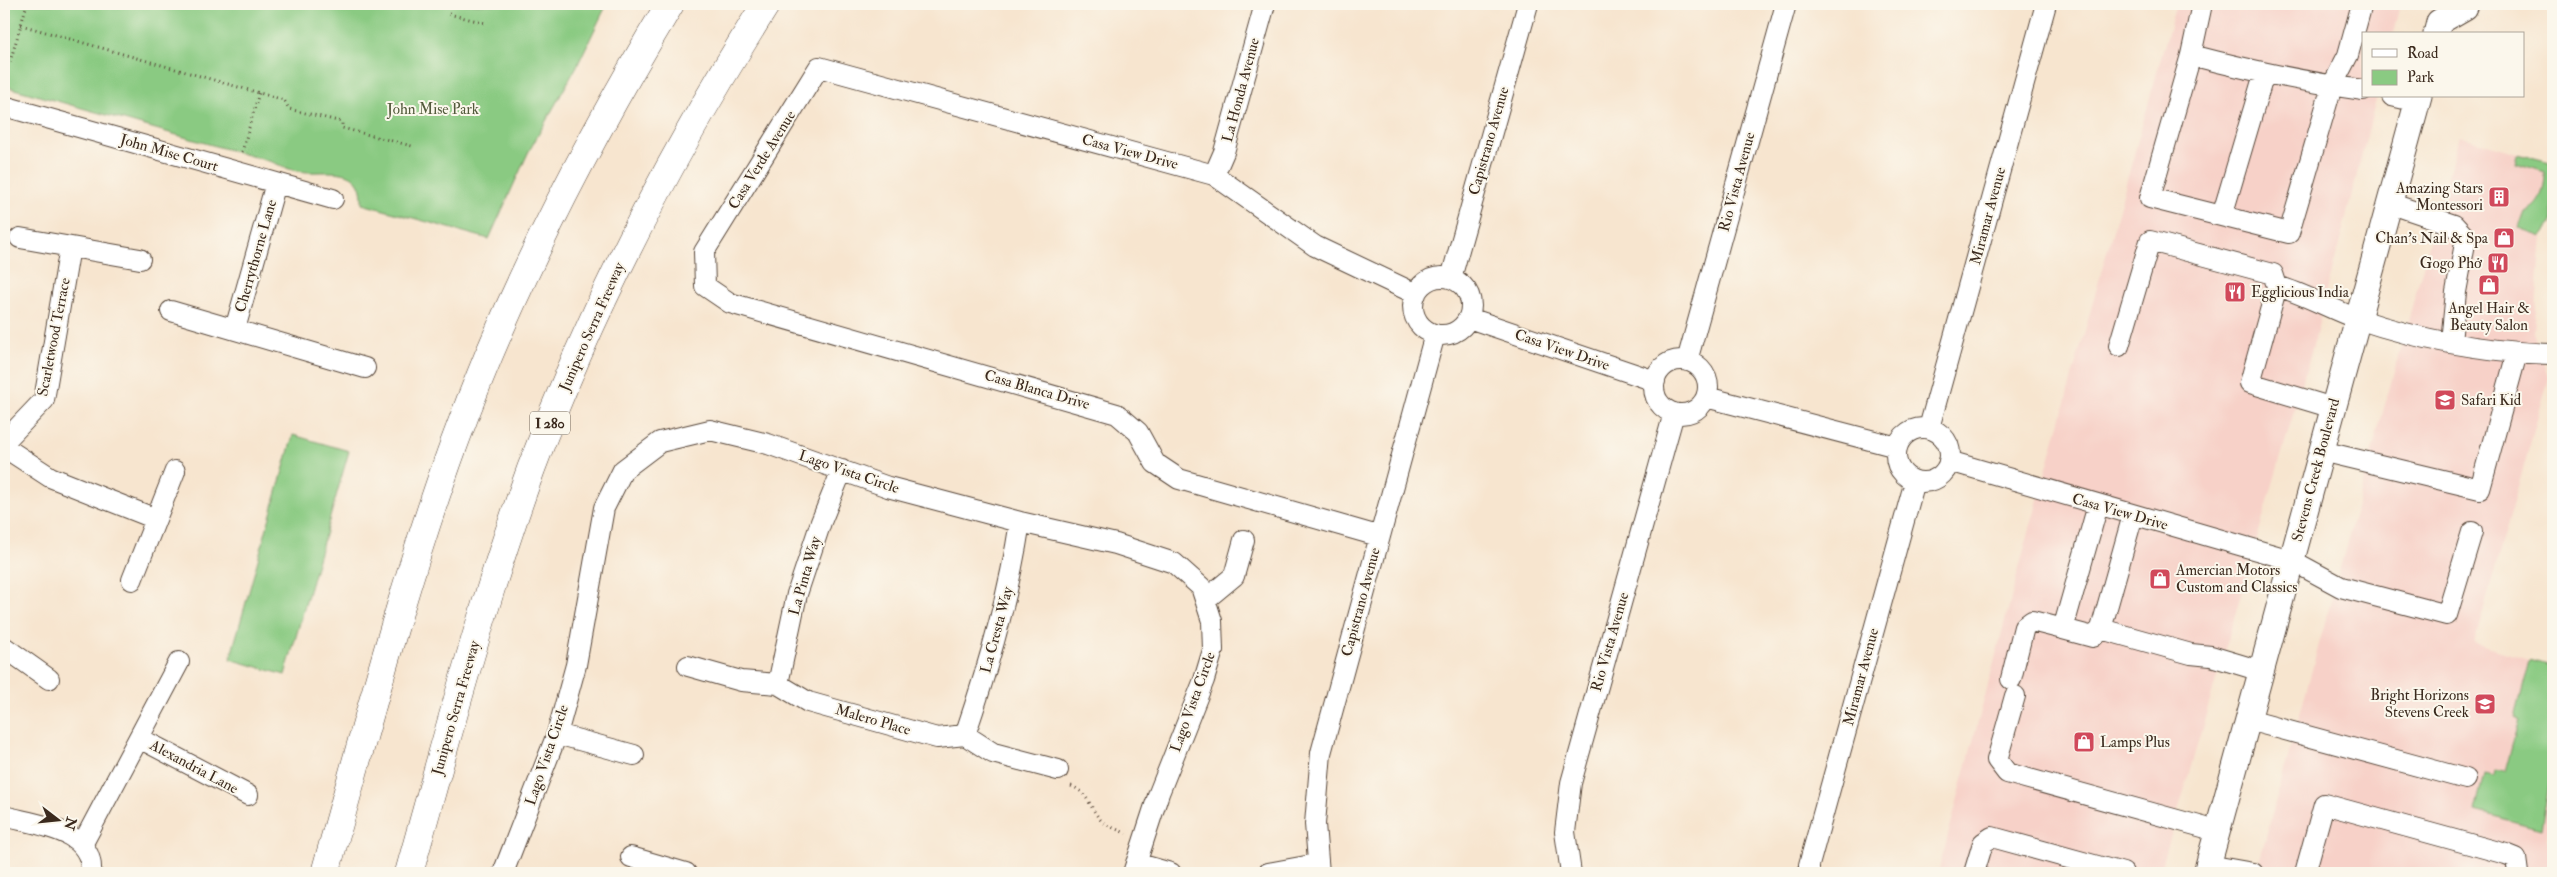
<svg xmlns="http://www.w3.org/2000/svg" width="2557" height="877" viewBox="0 0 2557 877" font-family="'IM FELL Double Pica',serif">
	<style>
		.built { fill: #f7d1c8 }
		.green { fill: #8aca82; stroke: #627a50 }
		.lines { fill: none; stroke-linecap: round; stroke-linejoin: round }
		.minor-casing { stroke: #574639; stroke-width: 22 }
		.major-casing { stroke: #574639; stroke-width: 27 }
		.highway-casing { stroke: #574639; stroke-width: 29 }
		.path { stroke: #574639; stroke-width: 3; stroke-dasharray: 1 4; stroke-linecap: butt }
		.minor { stroke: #fff; stroke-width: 20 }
		.major { stroke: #fff; stroke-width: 25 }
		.highway { stroke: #fff; stroke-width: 28 }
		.labels { text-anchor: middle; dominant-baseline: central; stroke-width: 4; stroke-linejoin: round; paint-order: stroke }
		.shield { fill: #fbf7ec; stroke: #75685c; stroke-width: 1 }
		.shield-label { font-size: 14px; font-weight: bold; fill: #3b2a1e }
		.street-label { font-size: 15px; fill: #3b2a1e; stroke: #fbf7ec }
		.park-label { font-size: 15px; fill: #535a3c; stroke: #fbf7ec }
		.poi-label { font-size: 15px; fill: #3b2a1e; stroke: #fbf7ec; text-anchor: end }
	</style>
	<rect width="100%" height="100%" fill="#fbf7ec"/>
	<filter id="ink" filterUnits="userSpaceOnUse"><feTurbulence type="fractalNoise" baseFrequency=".02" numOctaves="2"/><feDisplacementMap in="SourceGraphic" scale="10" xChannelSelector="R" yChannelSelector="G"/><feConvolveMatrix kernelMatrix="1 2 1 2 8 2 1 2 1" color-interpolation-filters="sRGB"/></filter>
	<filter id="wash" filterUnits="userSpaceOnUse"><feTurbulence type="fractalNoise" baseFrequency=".0096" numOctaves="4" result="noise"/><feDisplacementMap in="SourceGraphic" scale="20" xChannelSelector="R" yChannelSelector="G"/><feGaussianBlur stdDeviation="1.12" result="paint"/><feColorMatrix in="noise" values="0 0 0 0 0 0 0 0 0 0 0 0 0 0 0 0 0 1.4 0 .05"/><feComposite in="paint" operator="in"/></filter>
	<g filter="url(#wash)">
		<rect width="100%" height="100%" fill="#f7e5cf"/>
		<!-- built -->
		<path class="built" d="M 2176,4 L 2400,4 L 2393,34 L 2363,34 L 2363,96 L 2377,96 L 2313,346 L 2160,873 L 1938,873 L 2022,557 Z
			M 2459,136 L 2553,163 L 2553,222 L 2542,236 L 2534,332 L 2549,377 L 2474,643 L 2553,667 L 2553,801 L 2546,834 L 2553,873 L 2256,873 Z"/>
		<!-- green -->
		<path class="green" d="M 4,4 L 607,4 L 577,66 L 528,153 L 489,239 L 362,204 C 364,160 325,176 298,171 C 289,170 280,165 272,162 L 4,86 Z
			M 2518,154 L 2553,163 L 2553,222 L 2542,236 L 2519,228 L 2525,212 C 2541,205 2545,190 2545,172 L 2516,163 Z
			M 293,435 L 349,451 L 285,675 L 230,659 Z
			M 2530,660 L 2553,667 L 2553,762 L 2541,829 L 2475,811 L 2484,774 L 2494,776 L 2495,770 L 2505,772 L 2519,720 L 2515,718 Z"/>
	</g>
	<g filter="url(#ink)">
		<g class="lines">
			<!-- minor casing -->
			<g class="minor-casing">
				<path id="minor" d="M 2362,4 L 2348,55 L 2332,86 L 2289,233 L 2150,198 L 2191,55 C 2248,70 2304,82 2363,90
					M 2191,55 L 2202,4
					M 2392,96 L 2417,102
					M 4,106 L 333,199
					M 1214,175 L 1224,152 L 1265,4
					M 2389,203 L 2454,225 L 2466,238 L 2456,292 L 2451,342
					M 2222,216 L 2264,74
					M 20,238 L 140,259
					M1413 306a29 29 0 1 1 58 0a29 29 0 1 1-58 0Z
					M 1451,278 L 1528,4
					M 171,311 L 365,368
					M 1469,318 L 1655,381
					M 235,329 L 276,183
					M 2119,346 L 2150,241 L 2273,274 L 2277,286
					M1654 387a27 27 0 1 1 54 0a27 27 0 1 1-54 0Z
					M 1687,361 L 1786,4
					M 1706,397 L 1897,447
					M 2333,408 L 2250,383 L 2277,286 C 2305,294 2330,309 2358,319 C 2420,340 2488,352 2553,354
					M1896 455a27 27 0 1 1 54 0a27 27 0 1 1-54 0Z
					M 1929,428 L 2046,4
					M 4,442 L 44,400 L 70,247
					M 4,447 L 50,477 L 156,519
					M 2321,451 L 2480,489 L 2517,353
					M 1949,461 L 2291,560 L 2341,587 L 2447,615 L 2472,532
					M 2133,515 L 2101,629 L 2191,654 L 2211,656 L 2261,671
					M 1378,536 L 1179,479 L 1155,463 L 1138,432 L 1117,414 L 730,303 L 705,286 L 704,252 L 819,67 L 1214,175 L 1315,246 L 1416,294
					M 132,580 L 175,471
					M 1205,600 L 1234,576 L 1244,540
					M 2063,629 L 2093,637 L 2101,629
					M 4,647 L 49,679
					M 688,666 L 741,681 L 778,684 L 808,702 L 937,738 L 965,735 L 993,753 L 1058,770
					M 2011,679 L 2024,627 L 2032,621 L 2063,629 L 2098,505
					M 778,684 L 797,594 L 821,522 L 842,470
					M 2015,696 L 1997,760 L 2007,773 L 2217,831
					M 2248,720 L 2466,779
					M 557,734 L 634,755
					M 965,735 C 989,665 1009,595 1020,522
					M 139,738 L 248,795
					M 4,816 C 37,825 94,829 91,873
					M 83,843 L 179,662
					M 631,857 L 686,873
					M 1136,863 L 1171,873
					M 2208,865 L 2253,873
					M 503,873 L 557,734 L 576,665 L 604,508 L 623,470 L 660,442 L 710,430 L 768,444 L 888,487 L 1020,522 L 1116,544 L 1174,563 L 1201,587 L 1212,621 L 1213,650 L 1204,680 L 1159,793 L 1133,873
					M 1268,873 L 1317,864
					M 1319,873 L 1315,824 L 1321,753 L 1435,334
					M 1571,873 L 1565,832 L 1571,783 L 1674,413
					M 1809,873 L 1809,865 L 1915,481
					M 1974,873 L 1983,843 L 1992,837 L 2123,873
					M 2305,873 L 2324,804 L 2506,854 L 2516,858 L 2518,873"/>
			</g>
			<!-- major casing -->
			<g class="major-casing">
				<path id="major" d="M 2436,34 L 2439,22 L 2465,7 L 2466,4
					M 2206,873 L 2419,96"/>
			</g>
			<!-- highway casing -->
			<g class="highway-casing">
				<path id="highway" d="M 325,873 C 366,729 403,584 454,444 C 510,290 586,143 670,4
					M 409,873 C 447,738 483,601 531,469 C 592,306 673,151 766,4"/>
			</g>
			<!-- path -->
			<path class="path" d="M 449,14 L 485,23
				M 21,25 L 284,100 L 289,109 L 342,122 L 342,128 L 412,146
				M 10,62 L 27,4
				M 242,152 L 259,93
				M 1071,786 C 1088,792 1089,806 1099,818 C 1106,827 1117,828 1126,834"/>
			<!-- minor -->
			<use href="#minor" class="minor"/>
			<!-- major -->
			<use href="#major" class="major"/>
			<!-- highway -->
			<use href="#highway" class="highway"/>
		</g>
	</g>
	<!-- icons -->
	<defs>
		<g id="building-square" transform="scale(1.125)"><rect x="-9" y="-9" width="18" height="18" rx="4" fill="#d1495b" stroke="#fbf7ec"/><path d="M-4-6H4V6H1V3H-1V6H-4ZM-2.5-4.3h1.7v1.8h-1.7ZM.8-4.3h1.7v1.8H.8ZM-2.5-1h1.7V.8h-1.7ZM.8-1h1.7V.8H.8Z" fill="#fff"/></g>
		<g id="shop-square" transform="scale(1.125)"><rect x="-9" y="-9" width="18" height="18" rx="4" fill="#d1495b" stroke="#fbf7ec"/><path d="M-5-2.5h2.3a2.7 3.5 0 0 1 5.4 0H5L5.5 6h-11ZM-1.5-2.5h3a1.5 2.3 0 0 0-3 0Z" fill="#fff"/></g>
		<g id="restaurant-square" transform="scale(1.125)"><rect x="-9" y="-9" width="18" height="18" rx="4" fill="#d1495b" stroke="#fbf7ec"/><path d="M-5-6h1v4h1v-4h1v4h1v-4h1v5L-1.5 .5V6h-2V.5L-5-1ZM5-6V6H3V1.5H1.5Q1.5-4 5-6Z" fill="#fff"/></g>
		<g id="school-square" transform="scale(1.125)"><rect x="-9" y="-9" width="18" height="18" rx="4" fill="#d1495b" stroke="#fbf7ec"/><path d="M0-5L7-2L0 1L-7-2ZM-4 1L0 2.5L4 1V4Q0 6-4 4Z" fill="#fff"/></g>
	</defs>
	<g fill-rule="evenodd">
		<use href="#building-square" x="2499" y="197"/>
		<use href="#shop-square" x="2504" y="238"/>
		<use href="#restaurant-square" x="2498" y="263"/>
		<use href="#shop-square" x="2489" y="285"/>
		<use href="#restaurant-square" x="2235" y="292"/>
		<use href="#school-square" x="2445" y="400"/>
		<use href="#shop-square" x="2160" y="579"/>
		<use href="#school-square" x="2485" y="704"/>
		<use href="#shop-square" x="2084" y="742"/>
	</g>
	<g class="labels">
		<!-- shield labels -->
		<rect class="shield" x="530" y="411.5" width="40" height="23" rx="4"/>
		<g class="shield-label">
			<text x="550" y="423">I 280</text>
		</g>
		<!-- street labels -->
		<g class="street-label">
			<text transform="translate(1241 90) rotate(-75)">La Honda Avenue</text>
			<text transform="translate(1489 141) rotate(-74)">Capistrano Avenue</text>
			<text transform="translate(1130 152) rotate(15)">Casa View Drive</text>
			<text transform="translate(169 153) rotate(16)">John Mise Court</text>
			<text transform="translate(762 160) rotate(-58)">Casa Verde Avenue</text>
			<text transform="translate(1737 182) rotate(-75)">Rio Vista Avenue</text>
			<text transform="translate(1988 216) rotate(-75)">Miramar Avenue</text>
			<text transform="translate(256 256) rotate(-74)">Cherrythorne Lane</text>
			<text transform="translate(592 327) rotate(-66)">Junipero Serra Freeway</text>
			<text transform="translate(54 337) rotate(-79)">Scarletwood Terrace</text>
			<text transform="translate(1562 350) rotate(19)">Casa View Drive</text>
			<text transform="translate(1037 390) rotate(16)">Casa Blanca Drive</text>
			<text transform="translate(2316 470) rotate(-75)">Stevens Creek Boulevard</text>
			<text transform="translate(849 472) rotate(19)">Lago Vista Circle</text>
			<text transform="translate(2120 512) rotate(16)">Casa View Drive</text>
			<text transform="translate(805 576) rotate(-74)">La Pinta Way</text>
			<text transform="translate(1361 602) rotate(-75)">Capistrano Avenue</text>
			<text transform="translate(997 630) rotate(-75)">La Cresta Way</text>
			<text transform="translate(1610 642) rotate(-74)">Rio Vista Avenue</text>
			<text transform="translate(1861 677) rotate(-75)">Miramar Avenue</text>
			<text transform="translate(1193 702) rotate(-70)">Lago Vista Circle</text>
			<text transform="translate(456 708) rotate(-74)">Junipero Serra Freeway</text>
			<text transform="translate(873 720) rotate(16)">Malero Place</text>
			<text transform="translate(547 755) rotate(-71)">Lago Vista Circle</text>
			<text transform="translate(194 767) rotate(28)">Alexandria Lane</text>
		</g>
		<!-- park labels -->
		<g class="park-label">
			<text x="433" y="109">John Mise Park</text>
		</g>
		<!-- poi labels -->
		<g class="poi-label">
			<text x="2483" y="188">Amazing Stars<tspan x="2483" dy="17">Montessori</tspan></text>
			<text x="2488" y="238">Chan's Nail &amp; Spa</text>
			<text x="2482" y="263">Gogo Phở</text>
			<text x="2251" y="292" text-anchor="start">Egglicious India</text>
			<text x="2489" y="308" text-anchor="middle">Angel Hair &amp;<tspan x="2489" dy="17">Beauty Salon</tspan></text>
			<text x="2461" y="400" text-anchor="start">Safari Kid</text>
			<text x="2176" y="570" text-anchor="start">Amercian Motors<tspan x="2176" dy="17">Custom and Classics</tspan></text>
			<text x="2469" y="695">Bright Horizons<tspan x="2469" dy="17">Stevens Creek</tspan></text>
			<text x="2100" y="742" text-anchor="start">Lamps Plus</text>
		</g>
	</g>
	<!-- margin -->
	<rect width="2557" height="877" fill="none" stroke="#fbf7ec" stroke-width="20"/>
	<!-- legend -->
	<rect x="2362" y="32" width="162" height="65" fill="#fbf7ec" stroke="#aea59a"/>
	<rect x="2372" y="49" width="25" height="8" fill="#ffffff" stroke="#aea59a"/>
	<text x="2407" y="58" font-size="15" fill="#3b2a1e">Road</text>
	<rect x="2372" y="70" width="25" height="15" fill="#8aca82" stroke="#aea59a"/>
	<text x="2407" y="82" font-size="15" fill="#3b2a1e">Park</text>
	<!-- north arrow -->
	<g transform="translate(58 820) rotate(106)" stroke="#fbf7ec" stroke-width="4" paint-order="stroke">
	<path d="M0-4L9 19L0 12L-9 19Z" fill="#3b2a1e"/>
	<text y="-8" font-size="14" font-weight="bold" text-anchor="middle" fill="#3b2a1e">N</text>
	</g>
</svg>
